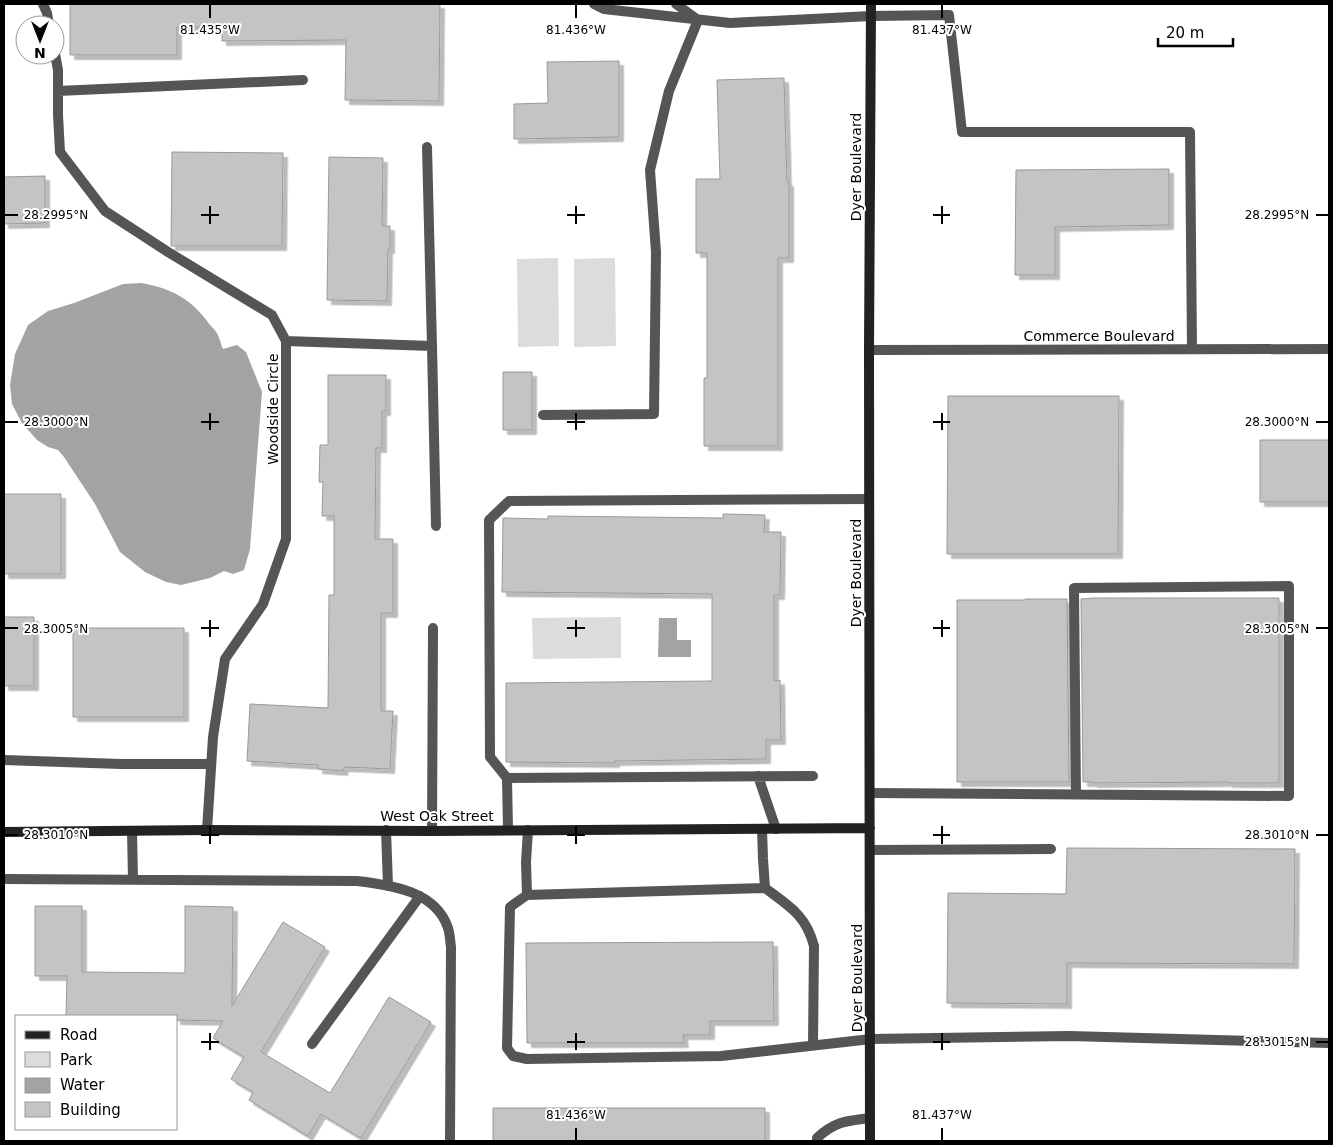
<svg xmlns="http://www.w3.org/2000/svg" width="1333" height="1145" viewBox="0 0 1333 1145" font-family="'DejaVu Sans',sans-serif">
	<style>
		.green { fill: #dcdcdc }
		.water { fill: #a3a3a3 }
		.building { fill: #c4c4c4; stroke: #999; filter: url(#shadow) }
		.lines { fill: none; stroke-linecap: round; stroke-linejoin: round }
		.lane { stroke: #555; stroke-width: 10 }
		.street { stroke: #555; stroke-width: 10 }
		.secondary { stroke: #222; stroke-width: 10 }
		.ticks { fill: none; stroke: #000; stroke-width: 2 }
		.labels { text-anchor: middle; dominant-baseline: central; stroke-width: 4; stroke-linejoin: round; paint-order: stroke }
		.street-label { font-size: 14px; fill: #000; stroke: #fff }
		.ticks-label { font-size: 12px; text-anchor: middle; fill: #000; stroke: #fff; stroke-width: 4; stroke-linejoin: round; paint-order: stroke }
	</style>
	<defs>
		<filter id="shadow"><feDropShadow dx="4.5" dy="4.5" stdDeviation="0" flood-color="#0004"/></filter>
	</defs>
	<rect width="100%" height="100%" fill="#fff"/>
	<!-- green -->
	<path class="green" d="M 558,258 L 559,346 L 518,347 L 517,259 Z
		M 615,258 L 616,346 L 574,347 L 574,259 Z
		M 621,617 L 621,658 L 533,659 L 532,618 Z"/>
	<!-- water -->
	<path class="water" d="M 141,283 C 171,288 192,299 210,325 C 213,328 218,333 219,338 C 221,342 221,345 223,349 L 237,345 L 246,352 L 262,392 L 250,549 L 244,570 L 233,574 L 224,571 L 210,578 L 181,585 L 166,582 L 145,572 L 120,552 L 95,504 L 64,457 L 58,450 L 48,447 L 37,440 L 22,423 L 12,404 L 10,385 L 15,354 L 28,325 L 48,311 L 74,303 L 123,284 Z
		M 659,618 L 677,618 L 677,640 L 691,640 L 691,657 L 658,657 Z"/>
	<!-- building -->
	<path class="building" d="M 70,4 L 440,4 L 439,101 L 345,100 L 346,40 L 222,41 L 222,27 L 177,27 L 177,55 L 70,55 Z
		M 619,61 L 619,137 L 514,139 L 514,104 L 548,103 L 547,62 Z
		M 784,78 L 787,182 L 789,182 L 789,258 L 778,258 L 778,446 L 704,446 L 704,378 L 707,378 L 707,253 L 696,253 L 696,179 L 720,179 L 717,80 Z
		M 172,152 L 283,153 L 282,246 L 171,246 Z
		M 329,157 L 383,158 L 382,226 L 390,226 L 390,249 L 388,249 L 387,301 L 327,300 Z
		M 1169,169 L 1169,225 L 1055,227 L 1055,275 L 1015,275 L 1016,170 Z
		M 45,176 L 45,223 L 4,224 L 4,177 Z
		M 503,372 L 532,372 L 532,430 L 503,430 Z
		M 328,375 L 386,375 L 386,411 L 382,411 L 382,448 L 376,448 L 375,539 L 393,539 L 393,613 L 381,613 L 381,711 L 393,711 L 390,769 L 344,767 L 343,771 L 318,769 L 318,765 L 247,761 L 250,704 L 328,708 L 329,595 L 334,595 L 334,516 L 322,516 L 323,482 L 319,482 L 320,445 L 328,445 Z
		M 948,396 L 1119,396 L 1118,554 L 947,554 Z
		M 1260,440 L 1329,440 L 1329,502 L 1260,502 Z
		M 4,494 L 61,494 L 61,574 L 4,574 Z
		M 723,514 L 765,515 L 764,532 L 781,532 L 780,595 L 774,595 L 774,681 L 780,680 L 781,740 L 766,740 L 766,759 L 615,761 L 615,763 L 506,762 L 506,683 L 712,681 L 712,594 L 502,592 L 503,518 L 548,519 L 548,516 L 723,518 Z
		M 1093,598 L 1279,598 L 1279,783 L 1228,783 L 1228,782 L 1093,783 L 1093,782 L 1083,782 L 1081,599 Z
		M 1025,599 L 1067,599 L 1069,782 L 957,782 L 957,600 L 1025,600 Z
		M 4,617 L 34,617 L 34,686 L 4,686 Z
		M 73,628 L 184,628 L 184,717 L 73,717 Z
		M 1067,848 L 1295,849 L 1294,964 L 1067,963 L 1067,1004 L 947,1003 L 948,893 L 1066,894 Z
		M 35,906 L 82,906 L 82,972 L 185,973 L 185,906 L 233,907 L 232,1006 L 283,922 L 325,947 L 261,1052 L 330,1093 L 389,997 L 431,1022 L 361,1138 L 321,1114 L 308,1136 L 249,1100 L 253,1092 L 231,1079 L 244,1057 L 213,1038 L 223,1021 L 176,1020 L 176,1016 L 66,1016 L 67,976 L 35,976 Z
		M 773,942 L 774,1021 L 710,1021 L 710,1035 L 683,1035 L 684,1043 L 527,1043 L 526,943 Z
		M 493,1108 L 765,1108 L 765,1141 L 493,1141 Z"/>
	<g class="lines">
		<!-- lane -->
		<path class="lane" d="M 43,4 L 47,13 L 49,25
			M 594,4 L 604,9 L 730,23 L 871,16 L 949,15 L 962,132 L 1190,132 L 1192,349
			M 55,54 L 58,70 L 58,115 L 60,152 L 105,211 L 168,252 L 272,315 L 286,341 L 286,539 L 263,604 L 225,659 L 213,737 L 207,830
			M 58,91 L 303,80
			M 427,147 L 432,346 L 436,526
			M 286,341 L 432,346
			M 543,415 L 654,414 L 656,252 L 650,170 L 669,91 L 698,20 L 676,4
			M 4,760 L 121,764 L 211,764
			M 758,776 L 776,829
			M 813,776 L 507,778 L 490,757 L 489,520 L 509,501 L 869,499
			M 507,778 L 508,830
			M 870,793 L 1289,796 L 1289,586 L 1074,588 L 1076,794
			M 528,830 L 526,862 L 527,895 L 510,907 L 507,1048 L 513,1056 L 527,1059 L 721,1056 L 871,1039 L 1069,1036 L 1329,1043
			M 432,831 L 433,628
			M 870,850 L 1051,849
			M 765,888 C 789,906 806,915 814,946 L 813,1045
			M 527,895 L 765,888 L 763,859 L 762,829
			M 817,1141 L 817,1138 C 835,1121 847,1121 870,1118"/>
		<!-- street -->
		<path class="street" d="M 869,350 L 1329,349
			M 386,830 L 388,886
			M 132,831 L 133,880
			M 4,879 L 357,881 C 391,885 436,891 448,928 C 450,934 450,941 451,947 L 450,1141
			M 312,1044 L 420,896"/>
		<!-- secondary -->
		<path class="secondary" d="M 4,832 L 207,830 L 432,831 L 870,828
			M 870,1141 L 869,350 L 871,4"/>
	</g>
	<!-- ticks -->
	<path class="ticks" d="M 210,5 L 210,18M 576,5 L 576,18M 942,5 L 942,18M 210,206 L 210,224M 576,206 L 576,224M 942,206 L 942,224M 5,215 L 18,215M 201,215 L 219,215M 567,215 L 585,215M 933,215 L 950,215M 1316,215 L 1328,215M 210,413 L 210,430M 576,413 L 576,430M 942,413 L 942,430M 5,422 L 18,422M 201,422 L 219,422M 567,422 L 585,422M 933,422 L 950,422M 1316,422 L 1328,422M 210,620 L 210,637M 576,620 L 576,637M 942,620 L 942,637M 5,628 L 18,628M 201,628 L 219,628M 567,628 L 585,628M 933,628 L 950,628M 1316,628 L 1328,628M 210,826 L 210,844M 576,826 L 576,844M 942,826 L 942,844M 5,835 L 18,835M 201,835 L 219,835M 567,835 L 585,835M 933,835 L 950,835M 1316,835 L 1328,835M 210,1033 L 210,1050M 576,1033 L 576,1050M 942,1033 L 942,1050M 201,1042 L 219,1042M 567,1042 L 585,1042M 933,1042 L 950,1042M 1316,1042 L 1328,1042M 576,1128 L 576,1140M 942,1128 L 942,1140"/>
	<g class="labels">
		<!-- street labels -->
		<g class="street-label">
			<text transform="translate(856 167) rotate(-90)">Dyer Boulevard</text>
			<text x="1099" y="336">Commerce Boulevard</text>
			<text transform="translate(273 409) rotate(-90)">Woodside Circle</text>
			<text transform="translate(856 573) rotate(-90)">Dyer Boulevard</text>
			<text x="437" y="816">West Oak Street</text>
			<text transform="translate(857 978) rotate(-90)">Dyer Boulevard</text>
		</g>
	</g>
	<g class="ticks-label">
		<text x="210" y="34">81.435°W</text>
		<text x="576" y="34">81.436°W</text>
		<text x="942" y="34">81.437°W</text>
		<text x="1277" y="219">28.2995°N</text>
		<text x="56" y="219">28.2995°N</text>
		<text x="1277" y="426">28.3000°N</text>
		<text x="56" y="426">28.3000°N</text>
		<text x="1277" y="633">28.3005°N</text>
		<text x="56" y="633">28.3005°N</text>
		<text x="1277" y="839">28.3010°N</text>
		<text x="56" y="839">28.3010°N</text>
		<text x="1277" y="1046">28.3015°N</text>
		<text x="576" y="1119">81.436°W</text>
		<text x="942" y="1119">81.437°W</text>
	</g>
	<!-- border -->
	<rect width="1333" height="1145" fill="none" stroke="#000000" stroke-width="10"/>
	<!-- legend -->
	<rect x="15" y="1015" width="162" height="115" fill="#ffffff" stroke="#999999"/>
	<rect x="25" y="1031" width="25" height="8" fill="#222222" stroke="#999999"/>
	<text x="60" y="1040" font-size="15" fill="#000000">Road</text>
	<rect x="25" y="1052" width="25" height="15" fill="#dcdcdc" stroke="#999999"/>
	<text x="60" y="1065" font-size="15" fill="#000000">Park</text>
	<rect x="25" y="1078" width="25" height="15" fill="#a3a3a3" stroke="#999999"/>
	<text x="60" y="1090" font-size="15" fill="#000000">Water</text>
	<rect x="25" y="1102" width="25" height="15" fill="#c4c4c4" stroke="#999999"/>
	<text x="60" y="1115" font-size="15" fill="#000000">Building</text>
	<!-- north arrow -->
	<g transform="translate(40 40) rotate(180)"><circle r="24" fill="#ffffff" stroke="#999999"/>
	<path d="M0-4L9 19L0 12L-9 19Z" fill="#000000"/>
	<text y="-8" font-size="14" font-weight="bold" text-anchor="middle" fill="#000000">N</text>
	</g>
	<!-- scale -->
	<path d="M1158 38v8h75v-8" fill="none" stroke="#000000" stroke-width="2.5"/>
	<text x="1166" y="38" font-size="15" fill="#000000" stroke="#ffffff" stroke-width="4" paint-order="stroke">20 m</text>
</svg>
